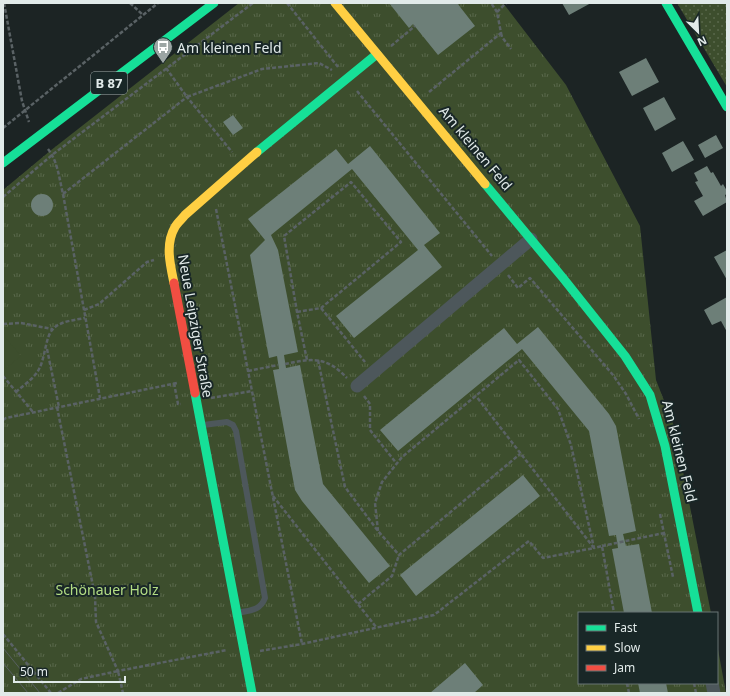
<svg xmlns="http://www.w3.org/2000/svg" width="730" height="696" viewBox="0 0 730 696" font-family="'Noto Sans',sans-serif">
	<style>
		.grass { fill: url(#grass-dots) }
		.park { fill: url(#park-tufts) }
		.pitch { fill: #3d4e2d }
		.building { fill: #6d7f78 }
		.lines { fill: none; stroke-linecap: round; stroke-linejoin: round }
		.path { stroke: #5a6265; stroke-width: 2.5; stroke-dasharray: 4 2; stroke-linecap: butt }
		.lane { stroke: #4d575b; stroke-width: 6 }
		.street { stroke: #4d575b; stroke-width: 13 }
		.fast { stroke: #16e098; stroke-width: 9 }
		.slow { stroke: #ffcf43; stroke-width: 9 }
		.jam { stroke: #f24e42; stroke-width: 9 }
		.tram { stroke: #586061; stroke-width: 1 }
		.labels { text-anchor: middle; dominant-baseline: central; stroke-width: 4; stroke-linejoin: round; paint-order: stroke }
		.shield { fill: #192727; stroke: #a5b0af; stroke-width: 1 }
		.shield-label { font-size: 13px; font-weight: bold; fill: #e1eae9 }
		.poi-label { font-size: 14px; fill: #e1eae9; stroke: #192727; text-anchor: start }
		.street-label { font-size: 14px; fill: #e1eae9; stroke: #192727 }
		.park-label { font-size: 14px; fill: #b3dd84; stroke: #192727 }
	</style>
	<defs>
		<pattern id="grass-dots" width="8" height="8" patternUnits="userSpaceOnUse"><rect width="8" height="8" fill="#3d4e2d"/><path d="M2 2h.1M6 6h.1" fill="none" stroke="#59684b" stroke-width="1.8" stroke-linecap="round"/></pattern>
		<pattern id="park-tufts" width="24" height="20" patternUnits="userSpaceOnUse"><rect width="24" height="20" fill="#3d4e2d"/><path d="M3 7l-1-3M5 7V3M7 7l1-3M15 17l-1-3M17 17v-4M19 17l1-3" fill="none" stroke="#59684b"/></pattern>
	</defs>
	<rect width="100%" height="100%" fill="#1c2424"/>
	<!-- grass -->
	<path class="grass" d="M 677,3 L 727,3 L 727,87 Z"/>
	<!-- park -->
	<path class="park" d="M 239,3 L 503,3 L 566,85 L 640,226 L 656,380 L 674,426 L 711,613 L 579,613 L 579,683 L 717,683 L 717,644 L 726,693 L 3,693 L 3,190 L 50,151 Z"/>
	<!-- pitch -->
	<path class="pitch" d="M 5,337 L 21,356 L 5,369 L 3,366 L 3,339 Z"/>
	<!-- building -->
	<path class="building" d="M 389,3 L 457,3 L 475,26 L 438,55 L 413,24 L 409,28 Z
		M 562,3 L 591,3 L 569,15 Z
		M 646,58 L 659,82 L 632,96 L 619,72 Z
		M 664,97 L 676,119 L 655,131 L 643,108 Z
		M 233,115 L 243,128 L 233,135 L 223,122 Z
		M 716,135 L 723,148 L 705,158 L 698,145 Z
		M 683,141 L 694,160 L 672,172 L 662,153 Z
		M 370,146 L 440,233 L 424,245 L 442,267 L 354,338 L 336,316 L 418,250 L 352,169 L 271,235 L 278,250 L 298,352 L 284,355 L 286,368 L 300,365 L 323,484 L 390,566 L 369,583 L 302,501 L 295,490 L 273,370 L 279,369 L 277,356 L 269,358 L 250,255 L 265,240 L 248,219 L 336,149 L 348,164 Z
		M 707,166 L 711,173 L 713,172 L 721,186 L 723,184 L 727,191 L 727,194 L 725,195 L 727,202 L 703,216 L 694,201 L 703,196 L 695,182 L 698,181 L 694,173 Z
		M31 205a11 11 0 1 1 22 0a11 11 0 1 1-22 0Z
		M 727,250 L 727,280 L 714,257 Z
		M 727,297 L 727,332 L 721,321 L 712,325 L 704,310 Z
		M 538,327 L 609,414 L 616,426 L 636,531 L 623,534 L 626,546 L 639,544 L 652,613 L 624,613 L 612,549 L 618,548 L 616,535 L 609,536 L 589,431 L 522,349 L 398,451 L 380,430 L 504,328 L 517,344 Z
		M 523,475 L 540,496 L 416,596 L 400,575 Z
		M 465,663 L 483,685 L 474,693 L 430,693 Z
		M 638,683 L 666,683 L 668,693 L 640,693 Z"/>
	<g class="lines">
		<!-- path -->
		<path class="path" d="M 4,3 L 22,101 L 29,122
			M 130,3 L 143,15
			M 287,3 L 338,67
			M 497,12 L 506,3
			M 501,33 L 502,37 L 511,49
			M 391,46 L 415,26
			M 166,68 L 187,97 L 262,69 L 319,63 L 332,70
			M 357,91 L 492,256
			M 429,92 L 501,33 L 497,12 L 491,3
			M 3,128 L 158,3
			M 48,149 C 58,162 59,178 63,194 L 100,398
			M 63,194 L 187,97 L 232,152
			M 3,197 L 52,155 L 253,3
			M 216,209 L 302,644
			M 508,275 L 518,288 L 530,278 L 613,375 L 626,394 L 639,419
			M 321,308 L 365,362
			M 84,310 L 99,304 L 147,262 L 154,260
			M 297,312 L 321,308 L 401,242 L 351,182 L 284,236 L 297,312 L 307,360
			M 3,324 L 21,323 L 52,329
			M 47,349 L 59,407
			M 318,360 L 345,487 L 378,531 L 399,555 L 520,454
			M 285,364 C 300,361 315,357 329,364 C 336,367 342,373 347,378
			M 248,371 L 278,365
			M 3,376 L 33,412
			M 174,383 L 178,404 L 181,404
			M 16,392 C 24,385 36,377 40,367 C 45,357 46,335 53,329 C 60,321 75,320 85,318
			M 364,396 L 370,404 L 370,430 L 397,464
			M 211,398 L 252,391
			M 57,407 L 95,596 L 96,622 L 118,671 L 227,650
			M 3,420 L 6,418 L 177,383
			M 273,496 L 376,627
			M 660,514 L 673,577
			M 378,531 L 375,503 L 382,482 L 402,457 L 519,360 L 558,409 L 571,445 L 594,548 L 602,546 L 614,613
			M 602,546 L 664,533
			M 358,604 L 392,576 L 399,555
			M 3,634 L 51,693
			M 260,651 L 302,644 L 434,615 L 529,541 L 543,558 L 594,548 L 476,396
			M 627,683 L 629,693
			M 694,683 L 696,693
			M 58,693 L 81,679 L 118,671 L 123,693"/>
		<!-- lane -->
		<path class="lane" d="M 203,425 L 227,422 L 233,425 L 236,431 L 265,598 C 260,611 250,610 238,613"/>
		<!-- street -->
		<path class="street" d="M 357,386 L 531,239
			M 712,683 L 714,693"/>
		<!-- fast -->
		<path class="fast" d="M 666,3 L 727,107
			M 257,152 L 377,54
			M 3,163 L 214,3
			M 485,184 L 563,278 L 625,356 L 650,395 L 665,446 L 698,613
			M 195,393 L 252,693"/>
		<!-- slow -->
		<path class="slow" d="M 335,3 L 485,184
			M 174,283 C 170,264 165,244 175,227 C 177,223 182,219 185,215 L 257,152"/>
		<!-- jam -->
		<path class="jam" d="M 174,283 L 195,393"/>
		<!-- tram -->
		<path class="tram" d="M 3,648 L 40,693
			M 3,663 L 28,693"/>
	</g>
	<!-- icons -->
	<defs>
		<g id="bus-pin" transform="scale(1)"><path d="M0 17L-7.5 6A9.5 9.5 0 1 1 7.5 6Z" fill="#9ca5a4" stroke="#192727"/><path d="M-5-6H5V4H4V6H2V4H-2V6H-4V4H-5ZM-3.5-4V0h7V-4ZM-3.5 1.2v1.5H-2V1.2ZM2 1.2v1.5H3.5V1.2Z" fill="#fff"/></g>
	</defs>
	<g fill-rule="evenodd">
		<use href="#bus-pin" x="163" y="47"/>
	</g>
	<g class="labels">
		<!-- shield labels -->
		<rect class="shield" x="91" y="72" width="36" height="22" rx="3"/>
		<g class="shield-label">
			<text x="109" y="83">B 87</text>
		</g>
		<!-- poi labels -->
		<g class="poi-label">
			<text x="177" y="47">Am kleinen Feld</text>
		</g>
		<!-- street labels -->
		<g class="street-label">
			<text transform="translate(476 148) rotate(50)">Am kleinen Feld</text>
			<text transform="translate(196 326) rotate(80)">Neue Leipziger Straße</text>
			<text transform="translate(680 451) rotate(76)">Am kleinen Feld</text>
		</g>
		<!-- park labels -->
		<g class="park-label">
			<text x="107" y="589">Schönauer Holz</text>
		</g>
	</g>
	<!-- border -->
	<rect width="730" height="696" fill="none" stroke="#e1eae9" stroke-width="8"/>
	<!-- legend -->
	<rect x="578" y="612" width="140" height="72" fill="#192727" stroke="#697575"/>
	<rect x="586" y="625" width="20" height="6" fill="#16e098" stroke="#697575"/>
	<text x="614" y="632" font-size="12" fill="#e1eae9">Fast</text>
	<rect x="586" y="645" width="20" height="6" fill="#ffcf43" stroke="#697575"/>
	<text x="614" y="652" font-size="12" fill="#e1eae9">Slow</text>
	<rect x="586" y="665" width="20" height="6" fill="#f24e42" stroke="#697575"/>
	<text x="614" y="672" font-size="12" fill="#e1eae9">Jam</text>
	<!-- north arrow -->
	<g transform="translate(698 32) rotate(156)" stroke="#192727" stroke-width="3" paint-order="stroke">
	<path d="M0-3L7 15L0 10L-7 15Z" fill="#e1eae9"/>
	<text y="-6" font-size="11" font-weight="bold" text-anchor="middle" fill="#e1eae9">N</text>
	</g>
	<!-- scale -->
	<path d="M14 676v6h111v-6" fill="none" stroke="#e1eae9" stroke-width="2"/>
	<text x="20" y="676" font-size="12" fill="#e1eae9" stroke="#192727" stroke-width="3" paint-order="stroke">50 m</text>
</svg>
